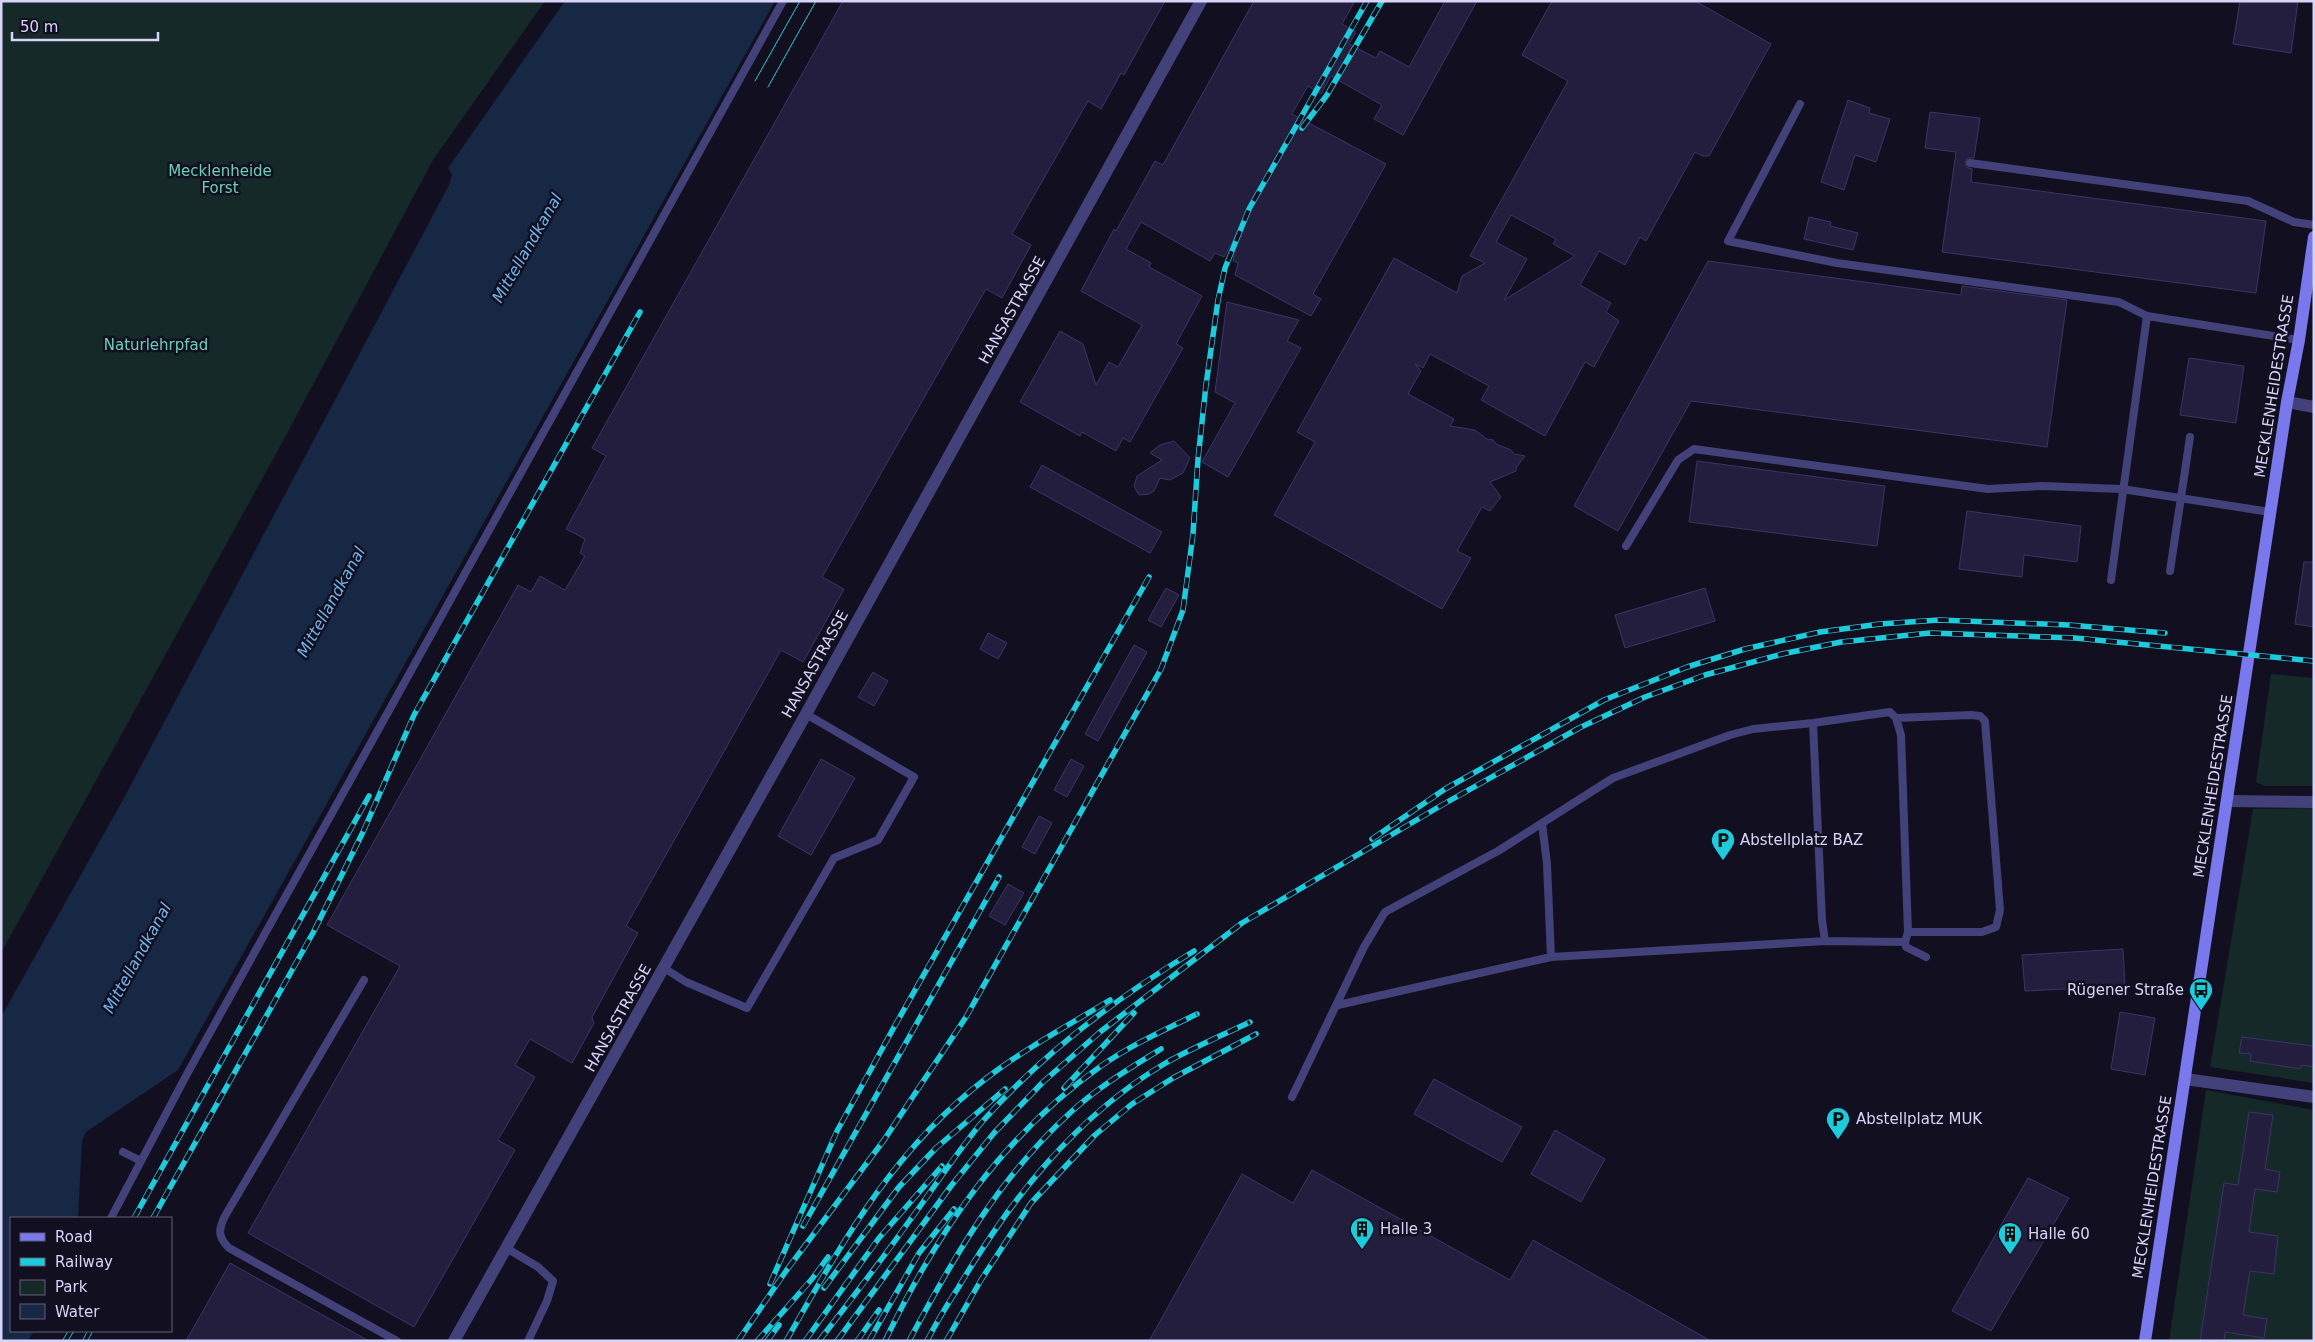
<svg xmlns="http://www.w3.org/2000/svg" width="2315" height="1342" viewBox="0 0 2315 1342" font-family="'DejaVu Sans',sans-serif">
	<style>
		.green { fill: #142928 }
		.water { fill: #162844 }
		.building { fill: #241e3e; stroke: #3d3367; fill-rule: evenodd }
		.lines { fill: none; stroke-linecap: round; stroke-linejoin: round }
		.lane { stroke: #424179; stroke-width: 8 }
		.street { stroke: #424179; stroke-width: 12 }
		.secondary { stroke: #7978ed; stroke-width: 12 }
		.tram { stroke: #1dccdc; stroke-width: 1 }
		.rail-casing { stroke: #1dccdc; stroke-width: 5.5 }
		.rail { stroke: #121020; stroke-width: 4; stroke-dasharray: 11; stroke-linecap: butt }
		.labels { text-anchor: middle; dominant-baseline: central; stroke-width: 5; stroke-linejoin: round; paint-order: stroke }
		.park-label { font-size: 15px; fill: #6ad0b5; stroke: #121020 }
		.street-label { font-size: 15px; fill: #d8d4f9; stroke: #121020 }
		.poi-label { font-size: 15px; fill: #d8d4f9; stroke: #121020; text-anchor: start }
		.water-label { font-size: 16px; font-style: italic; fill: #70b4ec; stroke: #121020 }
	</style>
	<rect width="100%" height="100%" fill="#121020"/>
	<!-- green -->
	<path class="green" d="M 1,1 L 545,1 L 433,160 L 277,452 L 1,953 Z
		M 2271,674 L 2314,678 L 2314,786 L 2265,786 L 2256,782 Z
		M 2314,808 L 2314,1083 L 2210,1067 L 2253,809 Z
		M 2206,1090 L 2314,1110 L 2314,1341 L 2169,1341 Z"/>
	<!-- water -->
	<path class="water" d="M 565,1 L 775,1 L 178,1070 L 86,1132 L 82,1141 L 78,1218 L 11,1218 L 11,1331 L 34,1331 L 28,1341 L 1,1341 L 1,1017 L 124,798 L 449,185 L 452,175 L 448,168 Z"/>
	<!-- building -->
	<path class="building" d="M 843,1 L 1165,1 L 1124,75 L 1121,73 L 1101,109 L 1088,101 L 1012,234 L 1031,245 L 1002,298 L 986,289 L 822,577 L 844,589 L 803,662 L 781,650 L 626,926 L 638,933 L 592,1017 L 594,1023 L 572,1063 L 530,1039 L 515,1065 L 535,1077 L 498,1140 L 515,1150 L 414,1327 L 248,1233 L 400,966 L 327,925 L 518,585 L 531,592 L 540,576 L 565,590 L 585,556 L 580,553 L 585,539 L 566,529 L 606,456 L 592,448 Z
		M 1254,1 L 1355,1 L 1342,24 L 1356,32 L 1349,44 L 1376,58 L 1380,51 L 1409,67 L 1445,1 L 1477,1 L 1403,135 L 1374,119 L 1382,105 L 1331,76 L 1321,94 L 1308,86 L 1292,114 L 1386,164 L 1313,294 L 1321,299 L 1311,316 L 1235,275 L 1238,263 L 1233,261 L 1237,233 L 1224,257 L 1215,253 L 1210,261 L 1141,222 L 1126,249 L 1151,263 L 1149,267 L 1202,296 L 1176,344 L 1183,348 L 1130,442 L 1123,438 L 1116,451 L 1082,432 L 1080,436 L 1020,402 L 1060,331 L 1083,344 L 1096,385 L 1109,362 L 1118,367 L 1142,325 L 1081,291 L 1114,229 L 1116,231 L 1155,161 L 1163,165 Z
		M 1552,1 L 1695,1 L 1771,44 L 1709,156 L 1703,156 L 1695,152 L 1646,241 L 1640,237 L 1625,265 L 1599,251 L 1580,285 L 1611,303 L 1606,312 L 1619,321 L 1594,367 L 1585,362 L 1545,436 L 1481,400 L 1489,386 L 1430,354 L 1423,368 L 1415,364 L 1421,371 L 1408,394 L 1454,419 L 1450,426 L 1475,430 L 1487,439 L 1493,440 L 1496,444 L 1511,450 L 1514,454 L 1525,456 L 1516,468 L 1516,471 L 1490,482 L 1501,497 L 1490,511 L 1482,507 L 1457,551 L 1471,558 L 1442,609 L 1274,515 L 1315,442 L 1297,432 L 1394,258 L 1457,293 L 1462,276 L 1485,263 L 1470,256 L 1568,81 L 1522,55 ZM 1511,215 L 1556,239 L 1553,244 L 1575,256 L 1504,300 L 1527,259 L 1496,242 Z
		M 2240,1 L 2298,1 L 2291,53 L 2233,44 Z
		M 1848,100 L 1870,108 L 1869,113 L 1890,119 L 1876,162 L 1855,155 L 1844,190 L 1821,182 Z
		M 1930,112 L 1980,118 L 1974,158 L 1968,158 L 1965,162 L 1966,167 L 1972,169 L 1971,182 L 2266,221 L 2256,293 L 1942,252 L 1956,152 L 1925,148 Z
		M 1809,217 L 1831,222 L 1830,226 L 1858,233 L 1853,250 L 1804,239 Z
		M 1708,261 L 1961,295 L 1962,286 L 2067,300 L 2047,447 L 1691,401 L 1618,531 L 1574,506 Z
		M 1227,302 L 1299,320 L 1287,341 L 1301,348 L 1228,477 L 1202,462 L 1235,403 L 1215,392 Z
		M 2189,358 L 2244,366 L 2236,423 L 2180,415 Z
		M 1174,441 L 1190,458 L 1183,473 L 1170,480 L 1160,478 L 1154,491 L 1149,494 L 1139,495 L 1134,486 L 1137,476 L 1162,460 L 1150,453 L 1160,445 Z
		M 1697,461 L 1885,486 L 1877,546 L 1689,522 Z
		M 1042,465 L 1162,532 L 1150,553 L 1030,487 Z
		M 1967,511 L 2081,526 L 2077,562 L 2024,555 L 2022,577 L 1959,569 Z
		M 2304,562 L 2314,562 L 2314,627 L 2295,624 Z
		M 1166,588 L 1179,595 L 1161,627 L 1148,620 Z
		M 1705,588 L 1715,621 L 1625,648 L 1615,615 Z
		M 988,633 L 1007,643 L 998,659 L 980,649 Z
		M 1134,645 L 1147,652 L 1098,741 L 1085,734 Z
		M 873,672 L 888,681 L 874,706 L 858,697 Z
		M 821,759 L 855,778 L 811,855 L 778,836 Z
		M 1071,759 L 1084,766 L 1067,797 L 1054,790 Z
		M 1039,816 L 1052,823 L 1035,854 L 1022,847 Z
		M 1008,884 L 1024,893 L 1005,925 L 989,916 Z
		M 2123,949 L 2125,986 L 2025,991 L 2022,955 Z
		M 2120,1012 L 2155,1018 L 2145,1075 L 2111,1069 Z
		M 2242,1037 L 2314,1046 L 2314,1067 L 2301,1065 L 2301,1069 L 2250,1061 L 2251,1054 L 2239,1053 Z
		M 1434,1079 L 1522,1127 L 1502,1162 L 1414,1114 Z
		M 2249,1112 L 2273,1115 L 2265,1169 L 2280,1172 L 2277,1192 L 2255,1189 L 2249,1232 L 2278,1236 L 2274,1274 L 2250,1271 L 2243,1315 L 2267,1319 L 2264,1338 L 2225,1332 L 2224,1341 L 2200,1341 L 2224,1183 L 2238,1185 Z
		M 1555,1130 L 1605,1159 L 1581,1202 L 1531,1174 Z
		M 1312,1170 L 1510,1280 L 1533,1240 L 1711,1341 L 1149,1341 L 1242,1174 L 1293,1203 Z
		M 2028,1178 L 2069,1198 L 1991,1331 L 1952,1311 Z
		M 230,1263 L 369,1341 L 186,1341 Z"/>
	<g class="lines">
		<!-- lane -->
		<path class="lane" d="M 1800,104 L 1728,241 L 1837,263 L 2119,302 L 2147,316 L 2299,340
			M 1970,163 L 2248,201 L 2294,222 L 2314,225
			M 1626,546 L 1678,460 L 1694,449 L 1988,489 L 2042,486 L 2122,489 L 2270,512
			M 2170,571 L 2190,437
			M 2111,580 L 2147,316
			M 1896,718 L 1971,715 L 1980,716 L 1985,721 L 2000,910 L 1996,927 L 1982,932 L 1908,932
			M 1542,823 L 1547,864 L 1551,957
			M 1905,942 L 1825,941 L 1822,920 L 1813,723 L 1890,712 L 1896,718 L 1901,735 L 1908,932 L 1905,942 L 1906,947 L 1926,957
			M 664,968 L 686,982 L 747,1008 L 834,858 L 878,840 L 914,777 L 806,714
			M 364,980 L 225,1216 C 218,1230 218,1237 229,1248 L 397,1341
			M 1338,1005 L 1551,957 L 1825,941
			M 1292,1097 L 1364,947 L 1385,912 L 1498,851 L 1613,778 L 1730,735 L 1753,729 L 1813,723
			M 123,1152 L 141,1161
			M 111,1218 L 187,1074 L 783,1
			M 506,1248 L 538,1267 L 553,1281 L 547,1301 L 528,1341"/>
		<!-- street -->
		<path class="street" d="M 2287,402 L 2314,407
			M 2227,801 L 2314,802
			M 2185,1079 L 2314,1097
			M 454,1341 L 806,714 L 1201,1"/>
		<!-- secondary -->
		<path class="secondary" d="M 2145,1341 L 2287,402 L 2299,340 L 2314,237"/>
		<!-- tram -->
		<path class="tram" d="M 755,81 L 800,1
			M 768,87 L 816,1"/>
		<!-- rail casing -->
		<g class="rail-casing">
			<path id="rail" d="M 1302,128 L 1327,95 L 1382,1
				M 1372,839 L 1445,789 L 1604,700 L 1687,667 L 1745,649 L 1820,632 L 1880,624 L 1939,620 L 2069,625 L 2165,633
				M 1064,1088 L 1134,1013
				M 134,1218 L 369,796
				M 153,1218 L 314,931 L 363,832 L 414,715 L 640,312
				M 803,1226 L 999,877
				M 770,1284 L 837,1131 L 893,1029 L 1149,577
				M 824,1288 L 899,1187 L 936,1148 L 1005,1089
				M 65,1341 L 71,1331
				M 85,1341 L 90,1331
				M 738,1341 L 786,1271 L 884,1140 L 966,1017 L 1161,669 L 1183,610 L 1193,534 L 1198,459 L 1206,385 L 1218,300 L 1225,268 L 1249,209 L 1367,1
				M 757,1341 L 812,1279 L 828,1257
				M 767,1341 L 779,1325
				M 786,1341 C 843,1241 894,1148 988,1077 C 1026,1048 1069,1025 1110,1000
				M 805,1341 L 879,1238 L 942,1166
				M 819,1341 C 850,1301 881,1261 910,1220 C 934,1188 956,1153 982,1122 C 1042,1054 1116,998 1194,951
				M 837,1341 L 951,1186 L 994,1133 L 1043,1082 L 1100,1032 L 1242,923 L 1442,805 L 1579,728 L 1645,697 L 1705,675 L 1782,654 L 1841,642 L 1930,633 L 2075,638 L 2314,661
				M 857,1341 L 879,1310
				M 869,1341 L 919,1253 L 954,1209
				M 885,1341 C 937,1232 1002,1136 1101,1066 C 1131,1045 1164,1030 1197,1014
				M 909,1341 C 953,1258 1000,1176 1071,1112 C 1098,1087 1130,1068 1161,1049
				M 927,1341 C 936,1323 947,1305 958,1288 C 1010,1200 1075,1117 1164,1064 C 1192,1048 1221,1036 1250,1022
				M 946,1341 L 981,1280 L 1031,1203 L 1095,1135 L 1132,1104 L 1173,1078 L 1256,1034"/>
		</g>
		<!-- rail -->
		<use href="#rail" class="rail"/>
	</g>
	<!-- icons -->
	<defs>
		<g id="parking-pin" transform="scale(1.25)"><path d="M0 17L-7.5 6A9.5 9.5 0 1 1 7.5 6Z" fill="#1dccdc" stroke="#121020"/><path d="M-3.5-5.5H1a3.5 3.5 0 0 1 0 7H-1V5.5H-3.5ZM-1-3.4V-.6H.8a1.4 1.4 0 0 0 0-2.8Z" fill="#111"/></g>
		<g id="bus-pin" transform="scale(1.25)"><path d="M0 17L-7.5 6A9.5 9.5 0 1 1 7.5 6Z" fill="#1dccdc" stroke="#121020"/><path d="M-5-6H5V4H4V6H2V4H-2V6H-4V4H-5ZM-3.5-4V0h7V-4ZM-3.5 1.2v1.5H-2V1.2ZM2 1.2v1.5H3.5V1.2Z" fill="#111"/></g>
		<g id="building-pin" transform="scale(1.25)"><path d="M0 17L-7.5 6A9.5 9.5 0 1 1 7.5 6Z" fill="#1dccdc" stroke="#121020"/><path d="M-4-6H4V6H1V3H-1V6H-4ZM-2.5-4.3h1.7v1.8h-1.7ZM.8-4.3h1.7v1.8H.8ZM-2.5-1h1.7V.8h-1.7ZM.8-1h1.7V.8H.8Z" fill="#111"/></g>
	</defs>
	<g fill-rule="evenodd">
		<use href="#parking-pin" x="1723" y="840"/>
		<use href="#bus-pin" x="2201" y="990"/>
		<use href="#parking-pin" x="1838" y="1119"/>
		<use href="#building-pin" x="1362" y="1229"/>
		<use href="#building-pin" x="2010" y="1234"/>
	</g>
	<g class="labels">
		<!-- park labels -->
		<g class="park-label">
			<text x="220" y="171">Mecklenheide<tspan x="220" dy="17">Forst</tspan></text>
			<text x="156" y="345">Naturlehrpfad</text>
		</g>
		<!-- street labels -->
		<g class="street-label">
			<text transform="translate(1012 310) rotate(-61)">HANSASTRASSE</text>
			<text transform="translate(2274 386) rotate(-81)">MECKLENHEIDESTRASSE</text>
			<text transform="translate(815 664) rotate(-61)">HANSASTRASSE</text>
			<text transform="translate(2213 786) rotate(-81)">MECKLENHEIDESTRASSE</text>
			<text transform="translate(618 1018) rotate(-61)">HANSASTRASSE</text>
			<text transform="translate(2152 1187) rotate(-81)">MECKLENHEIDESTRASSE</text>
		</g>
		<!-- poi labels -->
		<g class="poi-label">
			<text x="1740" y="840">Abstellplatz BAZ</text>
			<text x="2184" y="990" text-anchor="end">Rügener Straße</text>
			<text x="1856" y="1119">Abstellplatz MUK</text>
			<text x="1380" y="1229">Halle 3</text>
			<text x="2028" y="1234">Halle 60</text>
		</g>
		<!-- water labels -->
		<g class="water-label">
			<text transform="translate(527 248) rotate(-60)">Mittellandkanal</text>
			<text transform="translate(331 602) rotate(-61)">Mittellandkanal</text>
			<text transform="translate(137 958) rotate(-61)">Mittellandkanal</text>
		</g>
	</g>
	<!-- border -->
	<rect width="2315" height="1342" fill="none" stroke="#d8d4f9" stroke-width="5"/>
	<!-- legend -->
	<rect x="10" y="1217" width="162" height="115" fill="#121020" stroke="#615e77"/>
	<rect x="20" y="1233" width="25" height="8" fill="#7978ed" stroke="#615e77"/>
	<text x="55" y="1242" font-size="15" fill="#d8d4f9">Road</text>
	<rect x="20" y="1258" width="25" height="8" fill="#1dccdc" stroke="#615e77"/>
	<text x="55" y="1267" font-size="15" fill="#d8d4f9">Railway</text>
	<rect x="20" y="1280" width="25" height="15" fill="#142928" stroke="#615e77"/>
	<text x="55" y="1292" font-size="15" fill="#d8d4f9">Park</text>
	<rect x="20" y="1304" width="25" height="15" fill="#162844" stroke="#615e77"/>
	<text x="55" y="1317" font-size="15" fill="#d8d4f9">Water</text>
	<!-- scale -->
	<path d="M12 32v8h146v-8" fill="none" stroke="#d8d4f9" stroke-width="2.5"/>
	<text x="20" y="32" font-size="15" fill="#d8d4f9" stroke="#121020" stroke-width="4" paint-order="stroke">50 m</text>
</svg>
